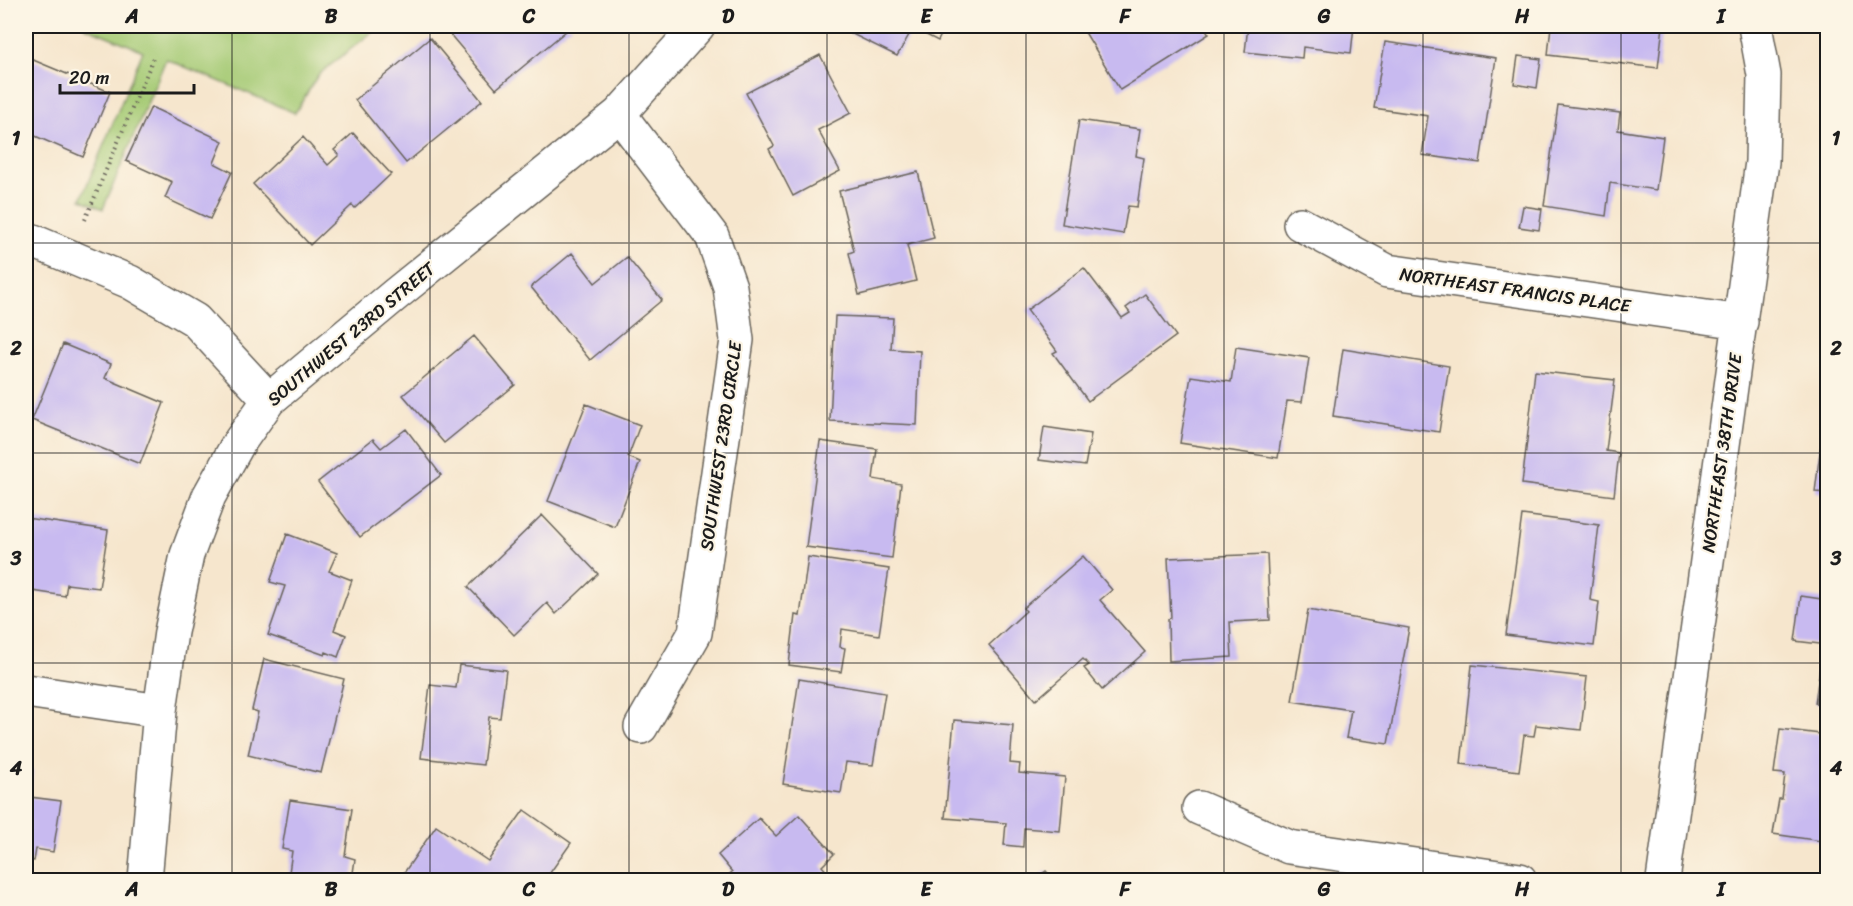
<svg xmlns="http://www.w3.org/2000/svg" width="1853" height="906" viewBox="0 0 1853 906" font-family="Sriracha,sans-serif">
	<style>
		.green { fill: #a5ca74; stroke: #607348; stroke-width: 1.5 }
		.building { fill: #c8baf0 }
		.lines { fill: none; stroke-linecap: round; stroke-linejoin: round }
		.street-casing { stroke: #68635a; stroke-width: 36 }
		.path { stroke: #68635a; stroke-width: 4; stroke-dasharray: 1.5 4.5; stroke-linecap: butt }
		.street { stroke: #fff; stroke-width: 33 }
		.grid { fill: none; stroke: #1c1c1c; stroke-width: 1.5; stroke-opacity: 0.55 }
		.labels { text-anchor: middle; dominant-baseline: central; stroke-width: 4.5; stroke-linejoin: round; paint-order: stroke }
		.street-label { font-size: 18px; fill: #1c1c1c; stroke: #fcf5e5 }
		.neatline { fill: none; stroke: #1c1c1c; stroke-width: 2 }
		.grid-label { font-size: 20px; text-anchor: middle; font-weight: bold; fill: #1c1c1c }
	</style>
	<rect width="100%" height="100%" fill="#fcf5e5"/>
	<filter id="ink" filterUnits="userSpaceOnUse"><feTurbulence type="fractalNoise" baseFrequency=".0167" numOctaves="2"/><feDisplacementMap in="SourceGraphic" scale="12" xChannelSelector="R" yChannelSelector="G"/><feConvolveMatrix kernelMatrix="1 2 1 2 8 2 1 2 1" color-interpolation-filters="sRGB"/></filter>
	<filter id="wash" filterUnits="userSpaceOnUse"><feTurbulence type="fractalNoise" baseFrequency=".008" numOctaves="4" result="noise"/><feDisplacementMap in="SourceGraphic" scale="24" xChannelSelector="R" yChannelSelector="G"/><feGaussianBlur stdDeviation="1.35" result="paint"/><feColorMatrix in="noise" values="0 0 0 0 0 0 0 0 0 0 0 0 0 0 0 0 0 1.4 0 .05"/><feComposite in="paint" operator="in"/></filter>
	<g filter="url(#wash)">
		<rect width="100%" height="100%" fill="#f6e6cd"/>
		<!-- green -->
		<path class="green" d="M 83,26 L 380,26 L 318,75 L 295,113 L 166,59 L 103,209 L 81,199 L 143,51 Z"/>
		<g id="blocks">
			<!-- building -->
			<path class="building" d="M 443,26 L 572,26 L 496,89 Z
				M 849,26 L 945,26 L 938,41 L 913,28 L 897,56 L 846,31 Z
				M 1088,26 L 1204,26 L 1209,34 L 1120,90 L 1083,29 Z
				M 1248,26 L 1354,26 L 1351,53 L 1303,47 L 1302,58 L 1245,52 Z
				M 1551,26 L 1663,26 L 1658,68 L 1548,55 Z
				M 430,38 L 482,101 L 406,163 L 355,100 Z
				M 1385,42 L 1496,58 L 1480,163 L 1422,155 L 1428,116 L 1374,108 Z
				M 820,55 L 851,113 L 818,130 L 840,171 L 793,196 L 769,149 L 774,146 L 746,93 Z
				M 1518,56 L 1541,59 L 1537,88 L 1514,84 Z
				M 26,57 L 110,92 L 83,157 L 26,132 L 28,119 L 26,118 Z
				M 1558,105 L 1620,113 L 1618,130 L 1663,137 L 1656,190 L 1610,183 L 1606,216 L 1544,206 Z
				M 151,107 L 223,141 L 214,163 L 232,172 L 210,219 L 165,198 L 172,182 L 126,161 Z
				M 1079,120 L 1140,129 L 1136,156 L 1144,158 L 1137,207 L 1128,206 L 1123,234 L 1062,224 Z
				M 353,133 L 391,174 L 355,208 L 352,205 L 310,245 L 253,184 L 303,137 L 328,165 L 339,155 L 334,150 Z
				M 918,172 L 934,238 L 907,245 L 916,281 L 859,295 L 849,253 L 854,251 L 839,191 Z
				M 1523,206 L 1542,209 L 1539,230 L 1519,227 Z
				M 572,253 L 595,283 L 627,257 L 662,300 L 590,360 L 531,287 Z
				M 1084,268 L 1122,318 L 1130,313 L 1126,308 L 1145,294 L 1176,336 L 1088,401 L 1053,353 L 1057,351 L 1027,310 Z
				M 835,316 L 893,318 L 891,349 L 920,351 L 917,425 L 830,421 Z
				M 474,336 L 515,385 L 444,443 L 403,395 Z
				M 63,344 L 111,364 L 105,378 L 164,403 L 140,464 L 32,420 Z
				M 1236,347 L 1309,358 L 1302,402 L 1287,401 L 1278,458 L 1180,443 L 1191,376 L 1231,382 Z
				M 1343,349 L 1449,366 L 1439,432 L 1333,416 Z
				M 1535,371 L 1615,380 L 1606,451 L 1619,453 L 1614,496 L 1522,484 Z
				M 586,404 L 640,425 L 628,457 L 640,462 L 615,527 L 548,501 Z
				M 1044,427 L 1091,434 L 1085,466 L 1039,460 Z
				M 406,429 L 441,475 L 360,537 L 318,482 L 373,439 L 381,448 Z
				M 1822,436 L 1828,436 L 1828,493 L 1815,492 Z
				M 820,441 L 877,449 L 873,479 L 901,484 L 892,558 L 806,547 Z
				M 542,515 L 598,574 L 556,614 L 547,603 L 514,635 L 468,587 Z
				M 1522,515 L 1599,525 L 1590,600 L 1599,602 L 1594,646 L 1506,635 Z
				M 26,518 L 108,530 L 99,588 L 67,584 L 65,596 L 26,590 Z
				M 287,534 L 337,553 L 329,571 L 352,580 L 334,630 L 346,635 L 338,657 L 326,652 L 325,655 L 268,635 L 285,586 L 270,582 Z
				M 1267,554 L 1270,620 L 1230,622 L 1232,657 L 1169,661 L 1168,619 L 1171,618 L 1168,558 Z
				M 1083,556 L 1112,590 L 1100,600 L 1145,652 L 1102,690 L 1084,668 L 1089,665 L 1083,659 L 1036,700 L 989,645 L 1026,611 L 1023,608 Z
				M 808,557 L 889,569 L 879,635 L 842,629 L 840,647 L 845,648 L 841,672 L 789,665 L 795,615 L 800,616 Z
				M 1801,596 L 1828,600 L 1828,645 L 1795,641 Z
				M 1308,610 L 1409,628 L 1388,744 L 1346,738 L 1351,710 L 1292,701 Z
				M 264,659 L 344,679 L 321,773 L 248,755 L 258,712 L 252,710 Z
				M 1821,659 L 1828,660 L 1828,705 L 1815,703 Z
				M 459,665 L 506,670 L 500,718 L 489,717 L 483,765 L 421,758 L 430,685 L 456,688 Z
				M 1472,665 L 1587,677 L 1581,730 L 1536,725 L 1534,736 L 1524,735 L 1519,771 L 1461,764 Z
				M 799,679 L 885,693 L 873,765 L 846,762 L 841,793 L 783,784 Z
				M 954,720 L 1013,725 L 1010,763 L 1020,764 L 1019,773 L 1065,777 L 1060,831 L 1024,828 L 1023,847 L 1004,845 L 1006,823 L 945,818 Z
				M 1780,729 L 1828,735 L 1828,842 L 1773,834 L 1779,799 L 1782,799 L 1785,774 L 1774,773 Z
				M 26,770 L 33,771 L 30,797 L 61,801 L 53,852 L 36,849 L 34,861 L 26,860 Z
				M 290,800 L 352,809 L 345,856 L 355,859 L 352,880 L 288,880 L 292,851 L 282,849 Z
				M 524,810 L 571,843 L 545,880 L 399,880 L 436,826 L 488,861 Z
				M 799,815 L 834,854 L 822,866 L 828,873 L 820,880 L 723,880 L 732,872 L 718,855 L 759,818 L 776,836 Z
				M 1046,871 L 1054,880 L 1033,880 Z"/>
		</g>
	</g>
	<g filter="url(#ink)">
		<use href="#blocks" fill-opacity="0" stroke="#68635a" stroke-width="1.5"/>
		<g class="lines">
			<!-- street casing -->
			<g class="street-casing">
				<path id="street" d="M 619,114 L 712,236 L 730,287 L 737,340 L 695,633 L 641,727
					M 1300,224 L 1387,271 L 1741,322
					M 26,238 L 130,282 L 195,320 L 269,400
					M 26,691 L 160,711
					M 1199,808 L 1289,847 L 1520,880
					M 145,880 L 160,711 L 171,632 L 187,555 L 209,496 L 238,444 L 269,400 L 396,294 L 619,114 L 698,26
					M 1663,880 L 1762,162 L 1764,75 L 1755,26"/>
			</g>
			<!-- path -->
			<path class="path" d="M 85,220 L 153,59"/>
			<!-- street -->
			<use href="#street" class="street"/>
		</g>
	</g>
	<!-- grid -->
	<path class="grid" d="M 232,26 L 232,880M 430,26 L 430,880M 629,26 L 629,880M 827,26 L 827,880M 1026,26 L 1026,880M 1224,26 L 1224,880M 1423,26 L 1423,880M 1621,26 L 1621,880M 26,243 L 1828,243M 26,453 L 1828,453M 26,663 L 1828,663"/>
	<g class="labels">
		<!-- street labels -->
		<g class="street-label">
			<text transform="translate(1515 290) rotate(8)">NORTHEAST FRANCIS PLACE</text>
			<text transform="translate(351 334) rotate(-40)">SOUTHWEST 23RD STREET</text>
			<text transform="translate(721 446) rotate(-82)">SOUTHWEST 23RD CIRCLE</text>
			<text transform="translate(1722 453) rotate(-82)">NORTHEAST 38TH DRIVE</text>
		</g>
	</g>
	<!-- margin -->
	<rect width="1853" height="906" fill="none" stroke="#fcf5e5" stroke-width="66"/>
	<!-- scale -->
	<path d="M60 84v9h134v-9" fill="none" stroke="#1c1c1c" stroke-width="3"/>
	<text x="69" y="84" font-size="18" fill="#1c1c1c" stroke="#fcf5e5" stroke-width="4.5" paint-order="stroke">20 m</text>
	<rect x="33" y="33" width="1787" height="840" class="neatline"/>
	<g class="grid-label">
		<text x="132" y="23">A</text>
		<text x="331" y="23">B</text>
		<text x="529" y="23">C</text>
		<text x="728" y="23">D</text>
		<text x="926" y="23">E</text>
		<text x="1125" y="23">F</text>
		<text x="1324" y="23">G</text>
		<text x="1522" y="23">H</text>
		<text x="1721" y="23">I</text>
		<text x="16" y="145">1</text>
		<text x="1836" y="145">1</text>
		<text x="16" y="355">2</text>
		<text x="1836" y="355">2</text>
		<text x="16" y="565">3</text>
		<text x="1836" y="565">3</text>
		<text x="16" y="775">4</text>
		<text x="1836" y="775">4</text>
		<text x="132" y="896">A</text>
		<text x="331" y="896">B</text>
		<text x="529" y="896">C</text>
		<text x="728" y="896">D</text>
		<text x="926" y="896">E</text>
		<text x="1125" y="896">F</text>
		<text x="1324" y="896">G</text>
		<text x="1522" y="896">H</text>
		<text x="1721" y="896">I</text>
	</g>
</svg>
